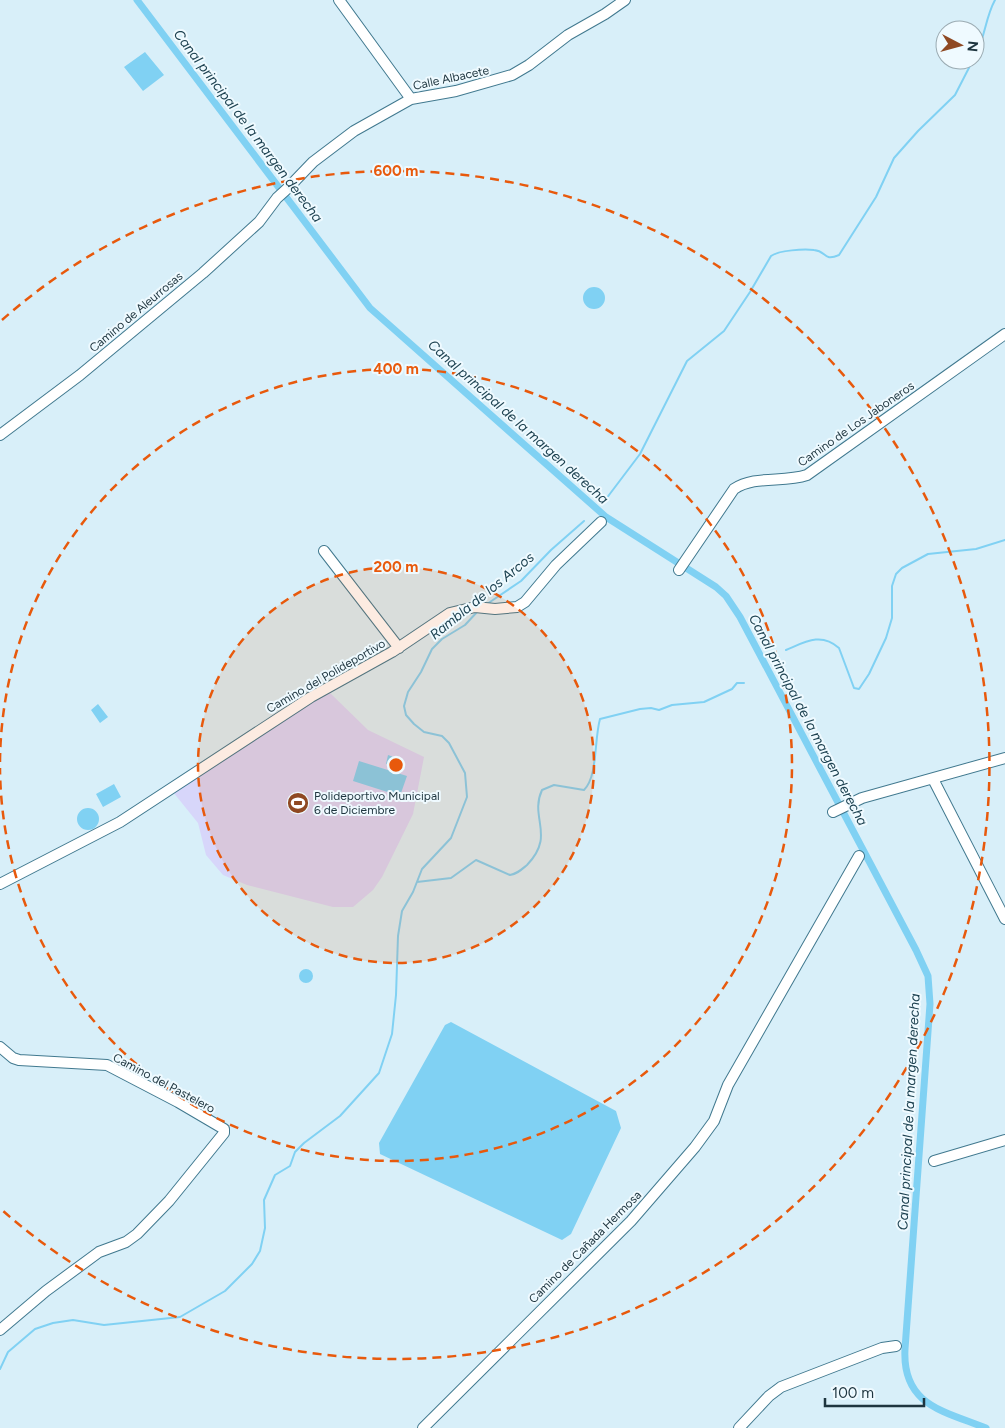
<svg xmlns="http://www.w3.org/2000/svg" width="1005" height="1428" viewBox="0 0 1005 1428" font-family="Figtree,sans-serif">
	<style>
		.green { fill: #d7d6fa }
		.water { fill: #80d1f3 }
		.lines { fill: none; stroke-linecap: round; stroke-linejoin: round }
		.stream { stroke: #80d1f3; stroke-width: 2 }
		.canal { stroke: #80d1f3; stroke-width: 7 }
		.minor-casing { stroke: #41798f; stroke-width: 12 }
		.minor { stroke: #fff; stroke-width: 10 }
		.ring { fill: none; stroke: #e8590c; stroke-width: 2.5; stroke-dasharray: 9 6 }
		.labels { text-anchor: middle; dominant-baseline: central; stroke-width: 4; stroke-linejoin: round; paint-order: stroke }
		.street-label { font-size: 12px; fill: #1e353f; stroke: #effaff }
		.poi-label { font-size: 12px; fill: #1e353f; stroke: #effaff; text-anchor: start }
		.water-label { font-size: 14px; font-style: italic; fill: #1d4251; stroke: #effaff }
		.centre { fill: #e8590c; stroke: #effaff; stroke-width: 2.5 }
		.ring-label { font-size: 15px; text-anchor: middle; font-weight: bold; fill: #e8590c; stroke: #effaff; stroke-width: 4; stroke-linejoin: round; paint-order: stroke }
	</style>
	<rect width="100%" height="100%" fill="#d8eff9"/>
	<!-- green -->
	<path class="green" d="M 329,692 L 368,730 L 424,757 L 413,814 L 382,877 L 373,890 L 353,907 L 333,907 L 247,885 L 223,875 L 206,855 L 198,823 L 173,792 L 291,712 Z"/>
	<!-- water -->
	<path class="water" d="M 145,52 L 164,75 L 143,91 L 124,67 Z
		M583 298a11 11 0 1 1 22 0a11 11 0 1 1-22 0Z
		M 98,704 L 108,717 L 100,723 L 91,710 Z
		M 388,755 L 402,760 L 400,768 L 386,764 Z
		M 359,761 L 407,776 L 400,796 L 353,781 Z
		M 114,784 L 121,797 L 103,807 L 96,794 Z
		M77 819a11 11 0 1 1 22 0a11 11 0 1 1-22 0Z
		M299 976a7 7 0 1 1 14 0a7 7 0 1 1-14 0Z
		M 451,1022 L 616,1111 L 621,1128 L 571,1234 L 562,1240 L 380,1154 L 379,1143 L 445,1025 Z"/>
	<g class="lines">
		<!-- stream -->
		<path class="stream" d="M 975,56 C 985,39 985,18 995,0
			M 606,499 L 640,454 L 687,361 L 724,331 L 750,292 L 771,256 C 779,250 804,249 814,250 C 827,251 823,262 839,255 L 876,197 L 894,158 L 918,131 L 955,95 L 973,60
			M 487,604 L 521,581 L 551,550 L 584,521
			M 786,650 C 805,642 821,632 839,648 L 854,688 L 859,689 L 869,674 L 886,638 L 892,618 L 892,586 L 896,574 L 902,568 L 928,554 L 976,549 L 1005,540
			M 417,882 L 451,878 L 476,860 L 510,875 C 517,874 521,870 527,865 C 556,835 529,818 542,790 L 554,785 L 584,790 C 598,776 594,740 600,719 L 640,709 L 651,708 L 659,710 L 672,705 L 704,702 L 732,689 L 737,683 L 744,683
			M 0,1369 L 8,1352 L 35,1329 L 53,1323 L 73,1320 L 104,1325 L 180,1317 L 225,1291 L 252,1264 L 260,1251 L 265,1228 L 264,1200 L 275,1175 L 290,1166 L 295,1152 L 304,1143 L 340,1116 L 379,1073 L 392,1034 L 396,995 L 398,936 L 402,911 L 413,892 L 422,869 L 451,838 L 467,797 L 465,773 L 449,743 L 442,736 L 424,732 L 414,724 L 406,715 L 404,706 L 408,692 L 421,672 L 432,649 L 442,639 L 465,625 L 478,611"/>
		<!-- canal -->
		<path class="canal" d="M 137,0 L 370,308 L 606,517 L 716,587 L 726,596 L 740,617 L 916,950 L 928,976 L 930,1004 L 905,1349 C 902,1405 943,1411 986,1428"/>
		<!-- minor casing -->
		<g class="minor-casing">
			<path id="minor" d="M 339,0 L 411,99
				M 0,435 L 80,375 L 203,273 L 259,222 L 277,198 L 288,188 L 313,162 L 354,131 L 411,99 L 456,91 L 512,75 L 529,65 L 568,35 L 605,14 L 625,0
				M 324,551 L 399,648
				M 679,570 L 734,489 C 755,475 783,483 807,475 L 1005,334
				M 933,779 L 1005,919
				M 833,812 L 862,798 L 1005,758
				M 0,884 L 120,822 L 311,697 L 392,652 L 450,613 L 475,607 L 495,609 L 517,607 L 525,602 L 556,565 L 601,522
				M 0,1047 L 13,1058 L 19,1060 L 107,1065 L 178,1102 L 224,1129 L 224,1133 L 169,1201 L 137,1234 L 126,1242 L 99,1252 L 46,1291 L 0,1330
				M 934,1161 L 1005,1140
				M 423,1428 L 631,1221 L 695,1147 L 714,1121 L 728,1085 L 859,856
				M 739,1428 L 769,1396 L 781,1387 L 882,1348 L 896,1346"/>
		</g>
		<!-- minor -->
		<use href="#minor" class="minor"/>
	</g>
	<!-- distance rings -->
	<circle cx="396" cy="765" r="198" fill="#e8590c" fill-opacity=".12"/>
	<g class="ring">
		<circle cx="396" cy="765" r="198"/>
		<path d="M0 762A396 396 0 1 1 0 768"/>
		<path d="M2 320A594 594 0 1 1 2 1210"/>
	</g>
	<!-- icons -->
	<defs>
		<g id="stadium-disc" transform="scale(1.125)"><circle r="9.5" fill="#8f4923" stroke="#effaff"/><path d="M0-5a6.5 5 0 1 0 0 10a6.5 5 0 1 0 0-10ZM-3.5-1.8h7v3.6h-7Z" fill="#fff"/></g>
	</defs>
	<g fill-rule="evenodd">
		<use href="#stadium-disc" x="298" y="803"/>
	</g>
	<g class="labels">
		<!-- street labels -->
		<g class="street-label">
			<text transform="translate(451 78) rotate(-12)">Calle Albacete</text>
			<text transform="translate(136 312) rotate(-40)">Camino de Aleurrosas</text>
			<text transform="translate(856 424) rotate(-35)">Camino de Los Jaboneros</text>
			<text transform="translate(326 676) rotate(-30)">Camino del Polideportivo</text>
			<text transform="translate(164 1083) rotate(28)">Camino del Pastelero</text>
			<text transform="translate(585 1247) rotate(-45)">Camino de Cañada Hermosa</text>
		</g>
		<!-- poi labels -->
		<g class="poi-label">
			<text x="314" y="796">Polideportivo Municipal<tspan x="314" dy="14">6 de Diciembre</tspan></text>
		</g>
		<!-- water labels -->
		<g class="water-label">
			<text transform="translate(248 126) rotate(53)">Canal principal de la margen derecha</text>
			<text transform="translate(518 422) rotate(42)">Canal principal de la margen derecha</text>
			<text transform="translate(482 596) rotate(-39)">Rambla de los Arcos</text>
			<text transform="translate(808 720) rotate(62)">Canal principal de la margen derecha</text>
			<text transform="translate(909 1112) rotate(-87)">Canal principal de la margen derecha</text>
		</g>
	</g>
	<circle cx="396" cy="765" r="8" class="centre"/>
	<g class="ring-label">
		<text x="396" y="176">600 m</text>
		<text x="396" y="374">400 m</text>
		<text x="396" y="572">200 m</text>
	</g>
	<!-- north arrow -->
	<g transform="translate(960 45) rotate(96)"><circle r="24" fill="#effaff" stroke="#9babb2"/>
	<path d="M0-4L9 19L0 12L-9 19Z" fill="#8f4923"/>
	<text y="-8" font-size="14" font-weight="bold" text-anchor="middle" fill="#1e353f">N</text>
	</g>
	<!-- scale -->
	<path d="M825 1398v8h99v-8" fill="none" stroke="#1e353f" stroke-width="2.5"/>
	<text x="832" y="1398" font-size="15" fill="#1e353f" stroke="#effaff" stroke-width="4" paint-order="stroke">100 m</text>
</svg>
